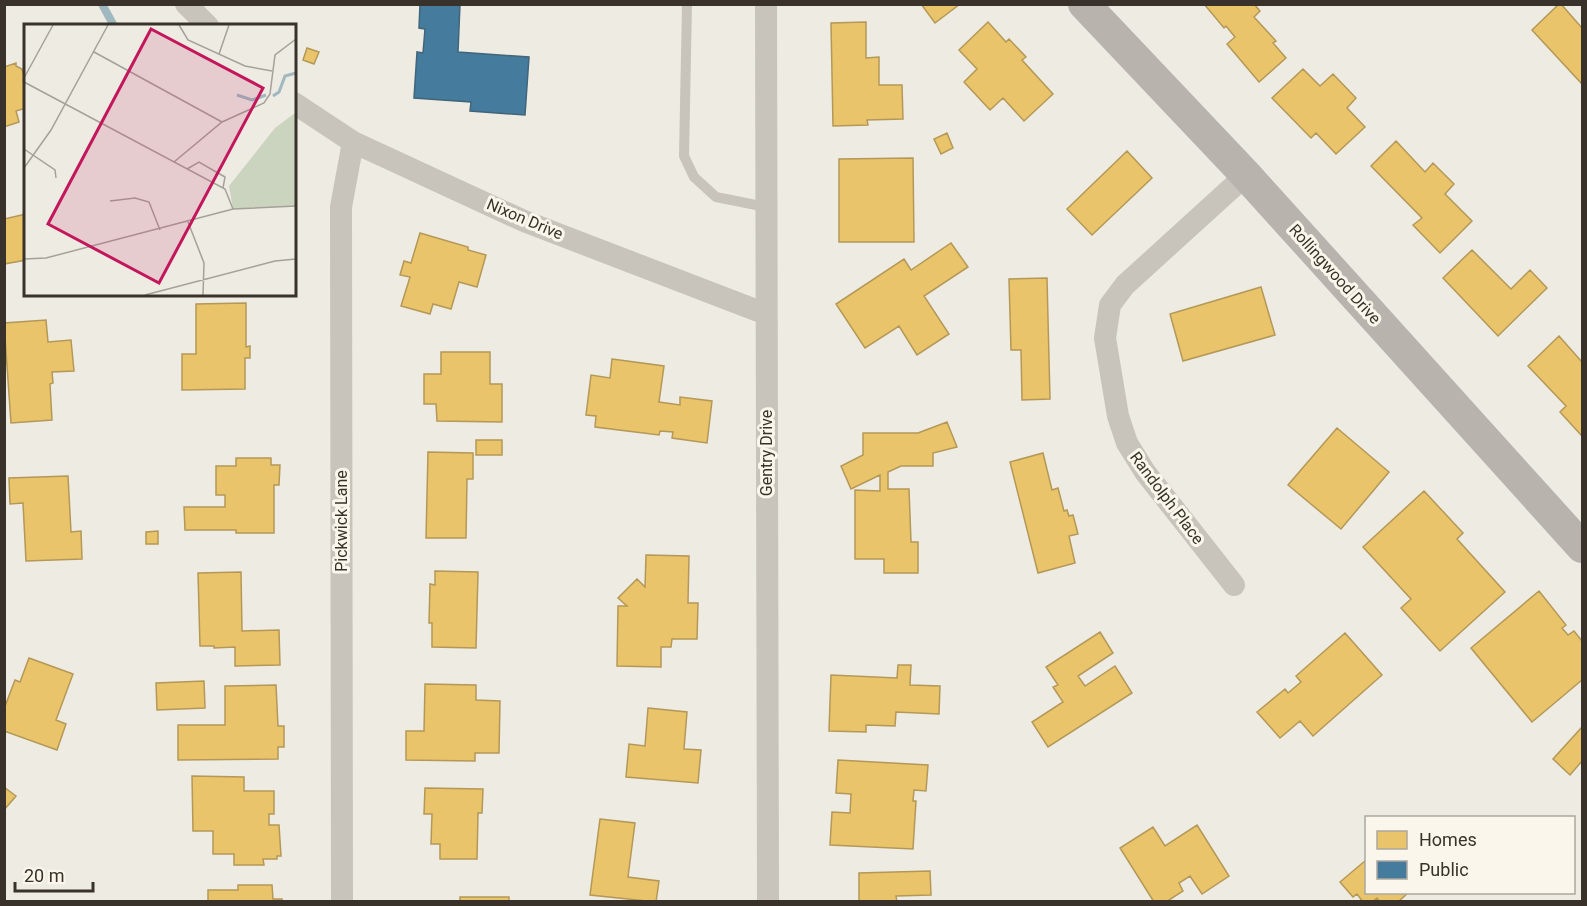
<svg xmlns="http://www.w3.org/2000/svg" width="1587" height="906" viewBox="0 0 1587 906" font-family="Roboto,sans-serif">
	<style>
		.homes { fill: #e9c46a; stroke: #b49857; stroke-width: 1.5 }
		.public { fill: #457b9d; stroke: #41657a; stroke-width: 1.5 }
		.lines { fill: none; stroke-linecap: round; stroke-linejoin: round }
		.stream { stroke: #a0b8bf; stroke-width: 8 }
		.lane { stroke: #c8c4bc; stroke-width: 10 }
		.street { stroke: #c8c4bc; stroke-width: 22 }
		.secondary { stroke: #b8b4ad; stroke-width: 32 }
		.labels { text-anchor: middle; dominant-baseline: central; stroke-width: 6; stroke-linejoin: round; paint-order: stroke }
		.street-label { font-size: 16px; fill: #38322a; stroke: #faf6eb }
		.inset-river { fill: none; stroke: #a0b8bf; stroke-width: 3 }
		.inset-road { fill: none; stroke: #a5a199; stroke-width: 1.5 }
		.view { fill: #c2185b; fill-opacity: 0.15; stroke: #c2185b; stroke-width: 3 }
		.inset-edge { fill: none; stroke: #38322a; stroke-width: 3 }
	</style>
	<rect width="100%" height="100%" fill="#eeebe3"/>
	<!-- homes -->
	<path class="homes" d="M 921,4 L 960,4 L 935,23 Z
		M 1204,4 L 1254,4 L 1260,11 L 1254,17 L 1276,41 L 1273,43 L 1286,58 L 1259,82 L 1227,44 L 1235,37 L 1226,26 L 1224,28 Z
		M 1559,4 L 1561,4 L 1582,28 L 1582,84 L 1532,30 Z
		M 866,22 L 866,58 L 879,57 L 879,85 L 902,85 L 903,119 L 867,120 L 868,125 L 833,126 L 831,23 Z
		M 988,22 L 1006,42 L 1009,39 L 1026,57 L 1022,60 L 1053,94 L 1024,121 L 1003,98 L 990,110 L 964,82 L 977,69 L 959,50 Z
		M 307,48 L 319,52 L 314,64 L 303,60 Z
		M 16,63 L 16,66 L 22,69 L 24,76 L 23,81 L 26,91 L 26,108 L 16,111 L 19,122 L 4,127 L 4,67 Z
		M 1303,69 L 1320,86 L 1333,74 L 1356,98 L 1347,108 L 1365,127 L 1336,154 L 1316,133 L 1311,138 L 1272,98 Z
		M 947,133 L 953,148 L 941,154 L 934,139 Z
		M 1396,141 L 1425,172 L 1433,163 L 1454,184 L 1445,194 L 1472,221 L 1440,253 L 1413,225 L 1422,218 L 1371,166 Z
		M 1127,151 L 1152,178 L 1092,235 L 1067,209 Z
		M 913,158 L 914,242 L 839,242 L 839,159 Z
		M 26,214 L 26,260 L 4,264 L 4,219 Z
		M 420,233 L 468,247 L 468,250 L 486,255 L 477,287 L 459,282 L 451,309 L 433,304 L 430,314 L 401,306 L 410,277 L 400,275 L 404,261 L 411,263 Z
		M 951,243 L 968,267 L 924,296 L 949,334 L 917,355 L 899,326 L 865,348 L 836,304 L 904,259 L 911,270 Z
		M 1472,250 L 1511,289 L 1530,270 L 1547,288 L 1498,336 L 1443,278 Z
		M 1047,278 L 1050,399 L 1022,400 L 1021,350 L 1011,350 L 1009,279 Z
		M 1261,287 L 1275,335 L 1183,361 L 1170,314 Z
		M 246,303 L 246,347 L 250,346 L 250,358 L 245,358 L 245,389 L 182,390 L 182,354 L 196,354 L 196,304 Z
		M 46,320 L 48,342 L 71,340 L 74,371 L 52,372 L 53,383 L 50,384 L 52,420 L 11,423 L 4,323 Z
		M 1559,336 L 1582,362 L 1582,436 L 1560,412 L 1566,406 L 1528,366 Z
		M 441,352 L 490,352 L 490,384 L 502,384 L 502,422 L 437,421 L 436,404 L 424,404 L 424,374 L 441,374 Z
		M 612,359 L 664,366 L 659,402 L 680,405 L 680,397 L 712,401 L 707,443 L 672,438 L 673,432 L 660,431 L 659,435 L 595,427 L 596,416 L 586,415 L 591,375 L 610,378 Z
		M 947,422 L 957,447 L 933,453 L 933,466 L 901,466 L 888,472 L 888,489 L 909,489 L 911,542 L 918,542 L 918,573 L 884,573 L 884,559 L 855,559 L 855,490 L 880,491 L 880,475 L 851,489 L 841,466 L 863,455 L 863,433 L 918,433 Z
		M 1337,428 L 1389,472 L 1341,529 L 1288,485 Z
		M 476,440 L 502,440 L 502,455 L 476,455 Z
		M 428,452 L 473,453 L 473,479 L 467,479 L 466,538 L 426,538 Z
		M 1043,453 L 1052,490 L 1058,488 L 1064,511 L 1067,510 L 1069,516 L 1073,515 L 1078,534 L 1069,536 L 1075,563 L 1038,573 L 1010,462 Z
		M 236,458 L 271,458 L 271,465 L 280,465 L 279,485 L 274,485 L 274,533 L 236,533 L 236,530 L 185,530 L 184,507 L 225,507 L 225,495 L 216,495 L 216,466 L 236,466 Z
		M 68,476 L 71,532 L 81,531 L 82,559 L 26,561 L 23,503 L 10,504 L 9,478 Z
		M 1424,491 L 1463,533 L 1457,539 L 1505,592 L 1440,651 L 1401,608 L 1411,599 L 1363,547 Z
		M 158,531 L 158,544 L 146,544 L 146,532 Z
		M 646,555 L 689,556 L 688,603 L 698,603 L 697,639 L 672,639 L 671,647 L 661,647 L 661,667 L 617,666 L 618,606 L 627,606 L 618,598 L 637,579 L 645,587 Z
		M 435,571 L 478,572 L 476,648 L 432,647 L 432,623 L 429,623 L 430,584 L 435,585 Z
		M 241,572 L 242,631 L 279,630 L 280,665 L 235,666 L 235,647 L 214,648 L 214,646 L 200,646 L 198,573 Z
		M 1539,591 L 1566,625 L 1562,628 L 1568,635 L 1574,631 L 1582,641 L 1582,680 L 1532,722 L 1471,648 Z
		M 1100,632 L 1113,653 L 1078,676 L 1085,686 L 1115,666 L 1132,693 L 1048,747 L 1032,722 L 1063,702 L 1053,687 L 1058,685 L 1046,667 Z
		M 1345,633 L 1382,675 L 1313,736 L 1300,721 L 1280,738 L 1257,712 L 1285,689 L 1288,693 L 1301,682 L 1296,676 Z
		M 29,658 L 73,674 L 56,720 L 66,724 L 57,750 L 4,731 L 4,709 L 15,680 L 20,682 Z
		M 898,665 L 911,665 L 910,685 L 940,686 L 939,714 L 896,712 L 895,726 L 866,725 L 866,732 L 829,731 L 831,675 L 897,678 Z
		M 204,681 L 205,708 L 157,710 L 156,683 Z
		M 425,684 L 476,685 L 476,700 L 500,701 L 499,753 L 475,753 L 475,761 L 406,760 L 406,731 L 424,731 Z
		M 276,685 L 278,726 L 284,726 L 284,747 L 278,747 L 278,759 L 178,760 L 178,725 L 225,725 L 225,686 Z
		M 648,708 L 687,712 L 684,749 L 701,750 L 698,783 L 626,777 L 629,744 L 645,746 Z
		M 1582,727 L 1582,761 L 1570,775 L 1553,759 Z
		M 838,760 L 928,765 L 926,791 L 914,790 L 913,801 L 916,801 L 913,849 L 830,845 L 832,812 L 850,813 L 851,794 L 836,793 Z
		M 192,776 L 244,777 L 244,791 L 274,791 L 274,814 L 269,814 L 269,825 L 279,825 L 281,856 L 277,856 L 277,859 L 263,859 L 264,865 L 234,865 L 234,854 L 213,854 L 213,831 L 193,831 Z
		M 4,787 L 16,796 L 4,810 Z
		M 425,788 L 483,789 L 482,813 L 478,813 L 477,859 L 440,859 L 440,844 L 431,844 L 432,814 L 424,814 Z
		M 600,819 L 635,823 L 628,877 L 659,881 L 656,902 L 590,895 Z
		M 1197,825 L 1229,876 L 1202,894 L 1190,876 L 1179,883 L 1183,891 L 1166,902 L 1154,902 L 1120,848 L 1153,827 L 1165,846 Z
		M 1366,860 L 1366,892 L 1409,892 L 1398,902 L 1380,902 L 1377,898 L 1372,902 L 1363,902 L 1357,894 L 1353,897 L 1340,882 Z
		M 930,871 L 931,895 L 896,896 L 897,902 L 859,902 L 859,873 Z
		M 238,885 L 272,885 L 273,899 L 282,899 L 282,902 L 208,902 L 208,890 L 238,890 Z
		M 460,897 L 509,897 L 509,902 L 460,902 Z"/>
	<!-- public -->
	<path class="public" d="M 420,4 L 460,4 L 458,52 L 529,57 L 525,115 L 470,111 L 471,102 L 414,98 L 417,52 L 423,53 L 425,29 L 419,28 Z"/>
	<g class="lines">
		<!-- stream -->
		<path class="stream" d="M 102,4 L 114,26"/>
		<!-- lane -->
		<path class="lane" d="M 687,4 L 684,156 L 694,177 L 716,197 L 766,207"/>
		<!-- street -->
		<path class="street" d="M 186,4 L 208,26
			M 766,4 L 768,902
			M 294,103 L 353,142 L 524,221 L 766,314
			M 1234,585 L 1145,472 L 1127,443 L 1118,416 L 1105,338 L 1110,305 L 1125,285 L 1246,175
			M 342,902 L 341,207 L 353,142"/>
		<!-- secondary -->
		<path class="secondary" d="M 1084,4 L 1246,175 L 1582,547"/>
	</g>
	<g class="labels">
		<!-- street labels -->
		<g class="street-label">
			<text transform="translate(525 219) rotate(23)">Nixon Drive</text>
			<text transform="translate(1335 274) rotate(48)">Rollingwood Drive</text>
			<text transform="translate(766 453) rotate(-90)">Gentry Drive</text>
			<text transform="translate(1167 498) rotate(53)">Randolph Place</text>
			<text transform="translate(341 521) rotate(-90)">Pickwick Lane</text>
		</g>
	</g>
	<!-- overview -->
	<g transform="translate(24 24)">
		<rect width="272" height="272" fill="#eeebe3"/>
		<path d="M 271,89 L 271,182 L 209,185 L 205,162 L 251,104 Z" fill="#cbd4be"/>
		<path class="inset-river" d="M 213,71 L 228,76 L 242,71M 249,72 L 255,68 L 261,52 L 272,49"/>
		<path class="inset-road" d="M 155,1 L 164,16 L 221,42 L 248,47M 70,28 L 198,98M 195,30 L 205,1M 0,54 L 29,1M 0,58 L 201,165 L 209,185M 0,125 L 31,146 L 32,154M 150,138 L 198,98 L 240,79 L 246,70 L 251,31 L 272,15M 0,144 L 27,106 L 84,1M 163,145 L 175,138 L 201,153 L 199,164M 86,177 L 111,174 L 125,178 L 136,206M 164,198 L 180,239 L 179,271M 0,235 L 22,234 L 209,185 L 272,182M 121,271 L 251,237 L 272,235"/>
		<path class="view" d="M 127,5 L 239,64 L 135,259 L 24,200 Z"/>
		<rect width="272" height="272" class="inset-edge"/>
	</g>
	<!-- border -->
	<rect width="1587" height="906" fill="none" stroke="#38322a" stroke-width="12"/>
	<!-- legend -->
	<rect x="1365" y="816" width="210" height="78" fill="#faf6eb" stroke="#aca89e" stroke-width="1.5"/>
	<rect x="1377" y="831" width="30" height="18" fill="#e9c46a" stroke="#aca89e" stroke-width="1.5"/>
	<text x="1419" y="846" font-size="18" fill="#38322a">Homes</text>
	<rect x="1377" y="861" width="30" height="18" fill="#457b9d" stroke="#aca89e" stroke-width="1.5"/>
	<text x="1419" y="876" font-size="18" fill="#38322a">Public</text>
	<!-- scale -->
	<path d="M15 882v9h78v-9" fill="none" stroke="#38322a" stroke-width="3"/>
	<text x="24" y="882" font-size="18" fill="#38322a" stroke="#faf6eb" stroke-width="4.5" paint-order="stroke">20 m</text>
</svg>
